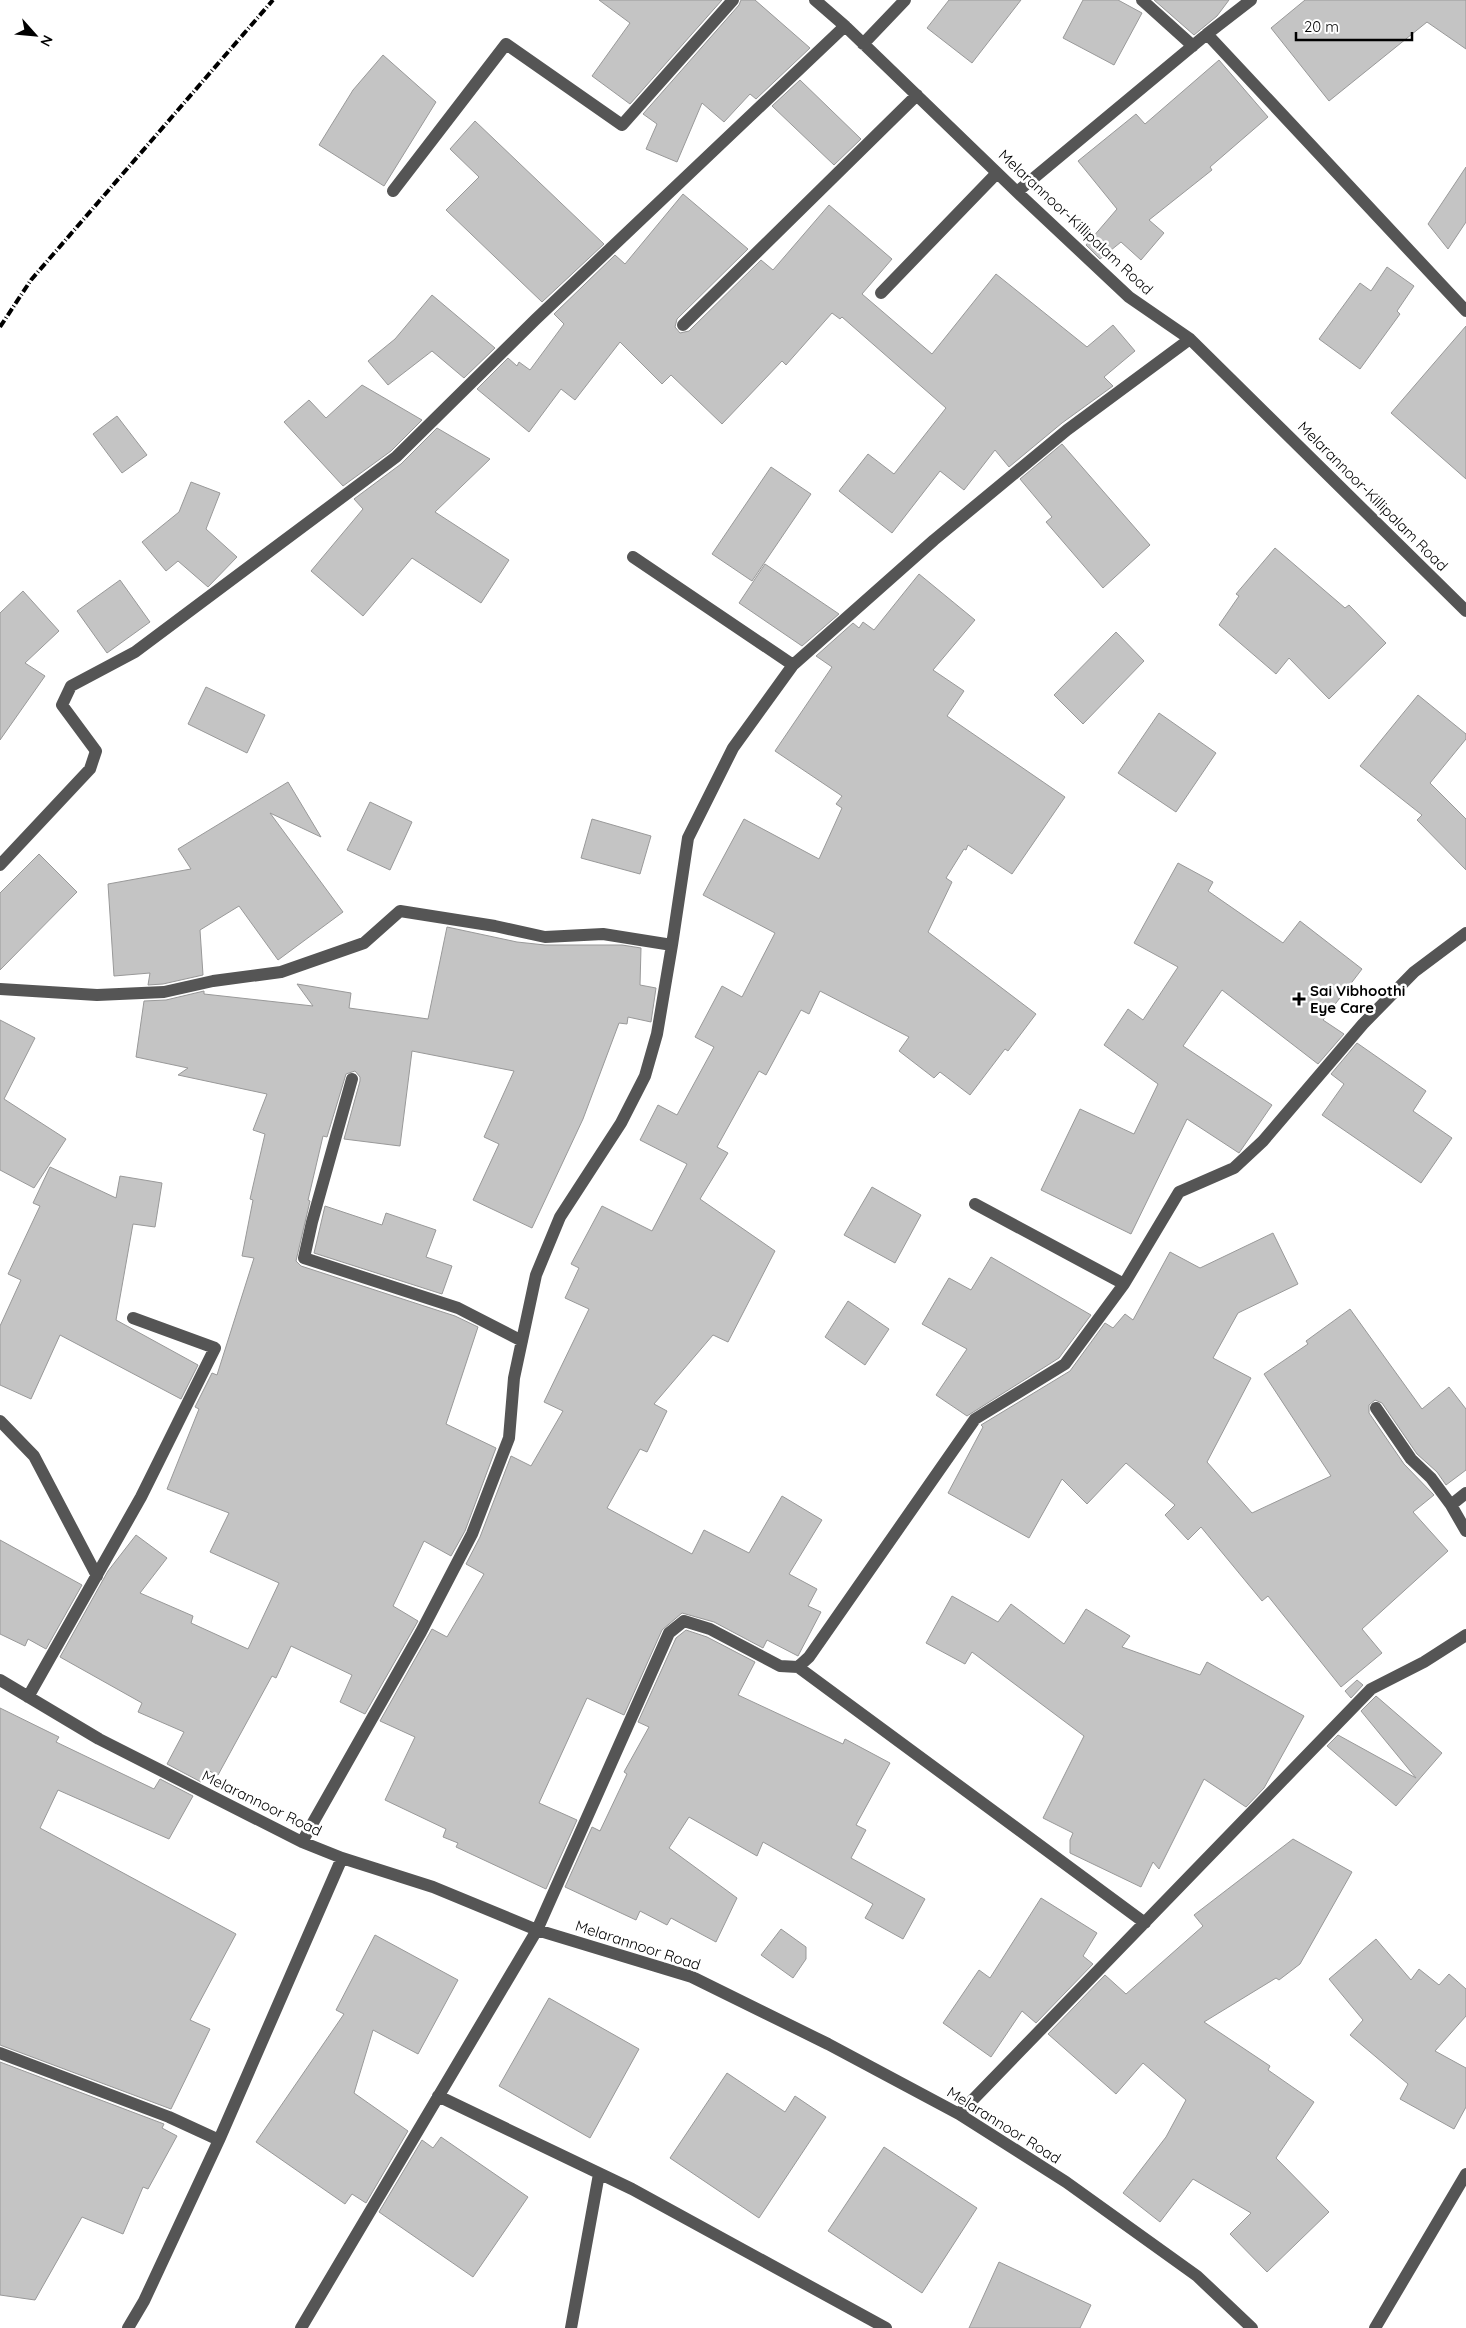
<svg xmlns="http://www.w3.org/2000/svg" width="1466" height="2328" viewBox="0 0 1466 2328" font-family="Quicksand,sans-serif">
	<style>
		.building { fill: #c4c4c4; stroke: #999 }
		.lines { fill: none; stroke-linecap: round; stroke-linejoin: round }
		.minor { stroke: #555; stroke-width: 12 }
		.rail { stroke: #000; stroke-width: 4; stroke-dasharray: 8 2.5 1 2.5; stroke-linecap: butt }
		.poi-dot { fill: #000; stroke: #fff; stroke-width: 2 }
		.labels { text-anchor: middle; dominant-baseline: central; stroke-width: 5; stroke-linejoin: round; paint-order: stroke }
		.street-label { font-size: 15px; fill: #000; stroke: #fff }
		.poi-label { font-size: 15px; font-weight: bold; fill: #000; stroke: #fff; text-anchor: start }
	</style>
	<rect width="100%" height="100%" fill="#fff"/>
	<!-- building -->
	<path class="building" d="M 599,0 L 722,0 L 630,104 L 592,76 L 630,23 Z
		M 741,0 L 755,0 L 810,48 L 756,99 L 750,94 L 724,122 L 702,103 L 677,162 L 646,149 L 657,124 L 643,114 L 739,5 Z
		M 949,0 L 1021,0 L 972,63 L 927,28 Z
		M 1083,0 L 1118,0 L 1142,13 L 1114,65 L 1063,38 Z
		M 1154,0 L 1229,0 L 1217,16 L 1194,35 Z
		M 1305,0 L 1466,0 L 1466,49 L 1427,22 L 1329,101 L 1271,28 Z
		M 383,55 L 436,102 L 384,186 L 319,145 L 353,90 Z
		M 1219,60 L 1268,117 L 1210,167 L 1212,170 L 1149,220 L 1164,233 L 1141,260 L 1121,242 L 1100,259 L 1086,245 L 1117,209 L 1078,161 L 1136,114 L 1145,124 Z
		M 800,80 L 861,139 L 834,165 L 772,106 Z
		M 475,121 L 604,244 L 542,302 L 446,210 L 479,177 L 450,149 Z
		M 1466,167 L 1466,222 L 1448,249 L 1428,224 Z
		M 683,194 L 748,249 L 677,319 L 675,327 L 680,333 L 689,331 L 761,260 L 773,270 L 829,205 L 892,259 L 862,294 L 932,354 L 996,274 L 1087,347 L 1113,325 L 1135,351 L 1104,377 L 1113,386 L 1062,423 L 1009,467 L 995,450 L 964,490 L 940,471 L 892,533 L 839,491 L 868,454 L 894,474 L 946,408 L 842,317 L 840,319 L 832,313 L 786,365 L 782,361 L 722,424 L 671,375 L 662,384 L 620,342 L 575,400 L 561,389 L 529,432 L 477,389 L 508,358 L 517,366 L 519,362 L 530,370 L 564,324 L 554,314 L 615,255 L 625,264 Z
		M 1387,267 L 1414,286 L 1397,311 L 1400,314 L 1360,369 L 1319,339 L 1360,283 L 1371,291 Z
		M 432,295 L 495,348 L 464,378 L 432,351 L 388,385 L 368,361 L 395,339 Z
		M 1466,326 L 1466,479 L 1391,413 Z
		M 362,385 L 422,420 L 391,451 L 343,486 L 284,422 L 309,400 L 326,418 Z
		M 117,416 L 147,455 L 122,473 L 93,434 Z
		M 437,428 L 490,459 L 435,512 L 509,560 L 481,603 L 412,558 L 363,616 L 311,571 L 363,509 L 354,499 L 401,464 Z
		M 1062,444 L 1150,545 L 1103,588 L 1046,522 L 1052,517 L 1020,479 Z
		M 771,467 L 811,494 L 752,581 L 712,554 Z
		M 191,482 L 220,493 L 206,529 L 237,557 L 208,587 L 178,561 L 166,571 L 142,542 L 179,512 Z
		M 1275,548 L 1345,608 L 1349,605 L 1386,643 L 1329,699 L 1289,658 L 1276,674 L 1219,625 L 1239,596 L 1236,594 Z
		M 765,564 L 839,614 L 802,646 L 739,603 Z
		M 919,574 L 975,620 L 933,670 L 964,691 L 947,716 L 1065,797 L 1012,874 L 968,845 L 966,850 L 964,849 L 946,878 L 952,882 L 928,932 L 1036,1014 L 1008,1051 L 1005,1049 L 970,1095 L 940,1072 L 934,1078 L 899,1051 L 909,1037 L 820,991 L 809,1014 L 801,1010 L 766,1075 L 759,1071 L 717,1147 L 728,1153 L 700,1199 L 775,1251 L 728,1342 L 713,1335 L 654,1404 L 667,1411 L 647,1452 L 640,1449 L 607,1508 L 692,1554 L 704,1530 L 749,1553 L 782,1496 L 822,1520 L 789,1574 L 817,1589 L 808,1606 L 821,1612 L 798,1656 L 767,1640 L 763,1648 L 714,1622 L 682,1613 L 662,1630 L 624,1715 L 587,1698 L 539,1803 L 577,1820 L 546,1889 L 456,1847 L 458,1843 L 443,1837 L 446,1829 L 385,1800 L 415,1737 L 380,1721 L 432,1629 L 447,1637 L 484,1574 L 466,1564 L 480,1537 L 511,1456 L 531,1466 L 563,1411 L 544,1402 L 589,1309 L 565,1298 L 579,1268 L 571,1264 L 602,1206 L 652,1231 L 687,1164 L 640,1140 L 658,1105 L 677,1115 L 714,1047 L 695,1037 L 722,986 L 742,997 L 775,933 L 703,895 L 744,819 L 819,859 L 842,808 L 836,804 L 842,796 L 775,751 L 832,667 L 816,656 L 853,623 L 859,628 L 863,622 L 874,630 Z
		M 120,580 L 150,622 L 107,653 L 77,611 Z
		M 23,591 L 59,631 L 25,663 L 45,676 L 0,740 L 0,613 Z
		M 1116,632 L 1144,661 L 1083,724 L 1054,695 Z
		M 206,687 L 265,715 L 247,753 L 188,724 Z
		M 1418,695 L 1466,734 L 1466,739 L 1430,783 L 1466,819 L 1466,870 L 1417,820 L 1422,815 L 1360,766 Z
		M 1159,713 L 1216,753 L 1176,812 L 1118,773 Z
		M 288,782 L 321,837 L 270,813 L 343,912 L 278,960 L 239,906 L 200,930 L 203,975 L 163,984 L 148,985 L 150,973 L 114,976 L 108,884 L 191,869 L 178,849 Z
		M 370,802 L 412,822 L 390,870 L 347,850 Z
		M 592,819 L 651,836 L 640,874 L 581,858 Z
		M 39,854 L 77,892 L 0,970 L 0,893 Z
		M 1178,863 L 1213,882 L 1208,891 L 1283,943 L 1300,921 L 1362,969 L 1323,1020 L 1344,1034 L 1318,1064 L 1222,990 L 1183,1046 L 1272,1105 L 1239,1153 L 1187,1119 L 1131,1234 L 1041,1190 L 1080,1109 L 1134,1134 L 1158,1084 L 1104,1045 L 1128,1009 L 1143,1020 L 1178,967 L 1134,943 Z
		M 447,927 L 517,942 L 545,945 L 622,945 L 641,948 L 640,985 L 656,988 L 651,1022 L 628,1017 L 627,1024 L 619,1023 L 583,1119 L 532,1228 L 473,1200 L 499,1144 L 484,1137 L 514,1071 L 412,1051 L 400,1146 L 344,1139 L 360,1081 L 360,1077 L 355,1071 L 346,1074 L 327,1137 L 323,1136 L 308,1200 L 310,1201 L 296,1261 L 301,1266 L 455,1316 L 478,1327 L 446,1424 L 496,1448 L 465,1531 L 451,1556 L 424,1541 L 393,1606 L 418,1621 L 365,1714 L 340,1702 L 352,1675 L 291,1646 L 276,1678 L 272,1676 L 218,1775 L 207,1770 L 201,1782 L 167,1764 L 184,1732 L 138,1712 L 142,1703 L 60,1657 L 108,1571 L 136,1535 L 167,1558 L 140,1593 L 193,1616 L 191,1623 L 248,1649 L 279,1583 L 210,1552 L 229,1513 L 167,1489 L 199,1409 L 195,1407 L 212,1373 L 217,1375 L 254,1258 L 242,1256 L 253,1200 L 250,1199 L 265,1134 L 253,1130 L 267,1094 L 178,1075 L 188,1068 L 136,1057 L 144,1001 L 166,1000 L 204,991 L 204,994 L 313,1006 L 297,984 L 351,993 L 349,1008 L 428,1019 Z
		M 0,1020 L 35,1038 L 4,1099 L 66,1139 L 34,1188 L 0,1170 Z
		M 1357,1043 L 1426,1091 L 1413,1111 L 1452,1138 L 1421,1183 L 1322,1115 L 1344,1084 L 1331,1074 Z
		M 50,1167 L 116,1198 L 120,1176 L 162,1183 L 155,1227 L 133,1224 L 116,1320 L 198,1365 L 181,1399 L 60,1335 L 31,1399 L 0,1385 L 0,1326 L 21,1280 L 8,1274 L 40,1206 L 33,1203 Z
		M 872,1187 L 921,1215 L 895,1263 L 844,1235 Z
		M 325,1206 L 382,1225 L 386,1213 L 436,1230 L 426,1257 L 452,1266 L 442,1294 L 314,1253 Z
		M 1273,1233 L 1298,1284 L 1238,1313 L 1213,1358 L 1251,1378 L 1207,1462 L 1252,1513 L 1331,1476 L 1264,1374 L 1308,1344 L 1306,1341 L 1350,1309 L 1422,1409 L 1449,1387 L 1466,1409 L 1466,1470 L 1446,1485 L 1437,1472 L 1417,1454 L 1382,1403 L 1375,1400 L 1369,1405 L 1369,1413 L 1404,1464 L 1434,1495 L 1413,1512 L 1448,1551 L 1362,1629 L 1382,1653 L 1341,1687 L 1268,1596 L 1262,1601 L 1201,1527 L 1188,1540 L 1165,1515 L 1175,1505 L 1126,1463 L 1087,1504 L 1062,1479 L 1029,1538 L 948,1493 L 983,1427 L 981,1425 L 1070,1371 L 1105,1323 L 1113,1328 L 1125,1314 L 1133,1320 L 1170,1252 L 1200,1268 Z
		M 991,1257 L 1091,1315 L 1059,1358 L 967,1416 L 936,1395 L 967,1349 L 922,1324 L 949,1278 L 971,1290 Z
		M 848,1301 L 889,1329 L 865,1365 L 825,1337 Z
		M 0,1540 L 82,1585 L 46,1649 L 28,1639 L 25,1646 L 0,1634 Z
		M 952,1596 L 998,1622 L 1011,1604 L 1064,1644 L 1086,1609 L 1130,1636 L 1122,1647 L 1200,1675 L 1207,1662 L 1304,1716 L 1264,1788 L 1246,1807 L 1204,1779 L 1159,1869 L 1153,1862 L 1141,1887 L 1070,1853 L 1070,1840 L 1073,1833 L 1043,1818 L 1084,1736 L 972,1652 L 965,1664 L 926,1643 Z
		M 686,1630 L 707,1637 L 755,1662 L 738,1695 L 843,1744 L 845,1739 L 890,1763 L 856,1825 L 866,1830 L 851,1858 L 925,1899 L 903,1939 L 865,1918 L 873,1904 L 763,1842 L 757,1856 L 689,1817 L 669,1848 L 737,1898 L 716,1942 L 671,1918 L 667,1925 L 640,1911 L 636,1920 L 565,1887 L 592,1827 L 600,1831 L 627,1774 L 624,1772 L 649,1727 L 638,1722 L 676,1638 Z
		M 1357,1680 L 1363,1685 L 1351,1698 L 1345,1691 Z
		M 1376,1696 L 1442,1753 L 1396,1806 L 1327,1746 L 1338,1735 L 1416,1778 L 1361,1711 Z
		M 0,1708 L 59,1737 L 56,1742 L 154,1789 L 160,1779 L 193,1796 L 169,1839 L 58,1790 L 40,1828 L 236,1934 L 190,2020 L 210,2029 L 171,2109 L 0,2045 Z
		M 1293,1839 L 1352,1872 L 1300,1964 L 1279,1980 L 1276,1978 L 1204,2022 L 1270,2066 L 1268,2070 L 1314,2102 L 1276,2158 L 1329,2212 L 1267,2272 L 1230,2234 L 1251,2213 L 1193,2179 L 1160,2222 L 1123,2193 L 1166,2137 L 1186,2100 L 1143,2063 L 1116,2094 L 1048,2034 L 1105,1975 L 1126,1994 L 1203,1926 L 1194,1915 Z
		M 1041,1898 L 1097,1933 L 1083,1956 L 1093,1964 L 1036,2023 L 1022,2011 L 991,2057 L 943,2023 L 979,1970 L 990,1978 Z
		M 781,1929 L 806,1947 L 806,1959 L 793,1978 L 761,1955 Z
		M 375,1935 L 458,1980 L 418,2054 L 373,2030 L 354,2093 L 408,2131 L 366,2203 L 352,2194 L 345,2204 L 256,2142 L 344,2014 L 336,2010 Z
		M 1376,1939 L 1411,1980 L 1419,1969 L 1439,1985 L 1449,1974 L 1466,1989 L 1466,2016 L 1435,2051 L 1466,2068 L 1466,2107 L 1454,2129 L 1400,2099 L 1408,2084 L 1350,2035 L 1363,2020 L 1329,1979 Z
		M 549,1998 L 639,2049 L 590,2138 L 499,2086 Z
		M 0,2062 L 164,2124 L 162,2128 L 177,2136 L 148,2189 L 143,2187 L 123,2234 L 82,2217 L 35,2300 L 0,2295 Z
		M 727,2073 L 785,2112 L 795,2096 L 826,2117 L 759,2218 L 670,2158 Z
		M 441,2137 L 528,2197 L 473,2277 L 379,2212 L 422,2140 L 433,2148 Z
		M 884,2147 L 977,2208 L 922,2293 L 828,2231 Z
		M 999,2262 L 1091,2305 L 1080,2328 L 969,2328 Z"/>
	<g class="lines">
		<!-- minor -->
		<path class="minor" d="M 815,0 L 845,26 L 1017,192 L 1129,297 L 1190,339 L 1466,611
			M 1142,0 L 1193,46
			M 1207,34 L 1466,311
			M 863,44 L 905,0
			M 393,191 L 506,44 L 622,125 L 733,0
			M 1017,192 L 1207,34 L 1251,0
			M 881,293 L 997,173
			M 683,325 L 917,95
			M 633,557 L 793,665
			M 0,865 L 90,769 L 96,751 L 62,705 L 71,686 L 135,652 L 396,457 L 536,319 L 845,26
			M 672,945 L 688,838 L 733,748 L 793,665 L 934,540 L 1067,430 L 1190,339
			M 0,989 L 97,995 L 164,992 L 213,981 L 281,972 L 364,943 L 400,911 L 495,926 L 545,937 L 603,934 L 672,945 L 657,1034 L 645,1076 L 621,1123 L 560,1217 L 536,1275 L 514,1378 L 509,1438 L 472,1534 L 421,1632 L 302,1842
			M 352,1079 L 312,1222 L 304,1258 L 458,1308 L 522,1341
			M 975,1204 L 1124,1284
			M 1376,1408 L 1411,1459 L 1431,1478 L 1451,1505 L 1466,1493
			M 0,1421 L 34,1456 L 97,1576
			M 1451,1505 L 1466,1531
			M 798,1667 L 1145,1923
			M 0,1680 L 99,1739 L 302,1842 L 342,1858 L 433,1887 L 537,1930 L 692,1977 L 828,2044 L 959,2114 L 1066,2182 L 1197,2276 L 1252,2328
			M 28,1697 L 141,1497 L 215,1348 L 133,1318
			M 0,2053 L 169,2117 L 219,2140
			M 438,2096 L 632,2189 L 886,2328
			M 959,2114 L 1371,1689 L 1424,1662 L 1466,1635
			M 128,2328 L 144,2301 L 219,2140 L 342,1858
			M 301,2328 L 537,1930 L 669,1633 L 684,1621 L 710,1629 L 780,1666 L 798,1667 L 809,1657 L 975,1419 L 1065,1364 L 1124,1284 L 1179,1192 L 1234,1168 L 1263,1141 L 1363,1024 L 1414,972 L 1466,933
			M 571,2328 L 599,2174
			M 1375,2328 L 1466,2174"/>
		<!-- rail -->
		<path class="rail" d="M 0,327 L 31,280 L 273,0"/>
	</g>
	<!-- markers -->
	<path class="poi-dot" d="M1296.5 991.5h5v5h5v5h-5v5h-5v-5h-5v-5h5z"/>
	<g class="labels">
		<!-- street labels -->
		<g class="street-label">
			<text transform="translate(1076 222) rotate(43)">Melarannoor-Killipalam Road</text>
			<text transform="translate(1373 496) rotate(45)">Melarannoor-Killipalam Road</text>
			<text transform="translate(262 1803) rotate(26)">Melarannoor Road</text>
			<text transform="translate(638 1945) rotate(18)">Melarannoor Road</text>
			<text transform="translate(1004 2125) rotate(32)">Melarannoor Road</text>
		</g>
		<!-- poi labels -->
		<g class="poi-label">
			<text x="1310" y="990">Sai Vibhoothi<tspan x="1310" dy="17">Eye Care</tspan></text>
		</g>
	</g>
	<!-- north arrow -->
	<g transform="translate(35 35) rotate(117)" stroke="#ffffff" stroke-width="4" paint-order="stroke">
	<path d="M0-4L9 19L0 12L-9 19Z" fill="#000000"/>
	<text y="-8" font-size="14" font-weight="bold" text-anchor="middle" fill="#000000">N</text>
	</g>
	<!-- scale -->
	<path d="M1296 32v8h116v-8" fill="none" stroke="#000000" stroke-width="2.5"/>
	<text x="1304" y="32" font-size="15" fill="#000000" stroke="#ffffff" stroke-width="4" paint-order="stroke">20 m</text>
</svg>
